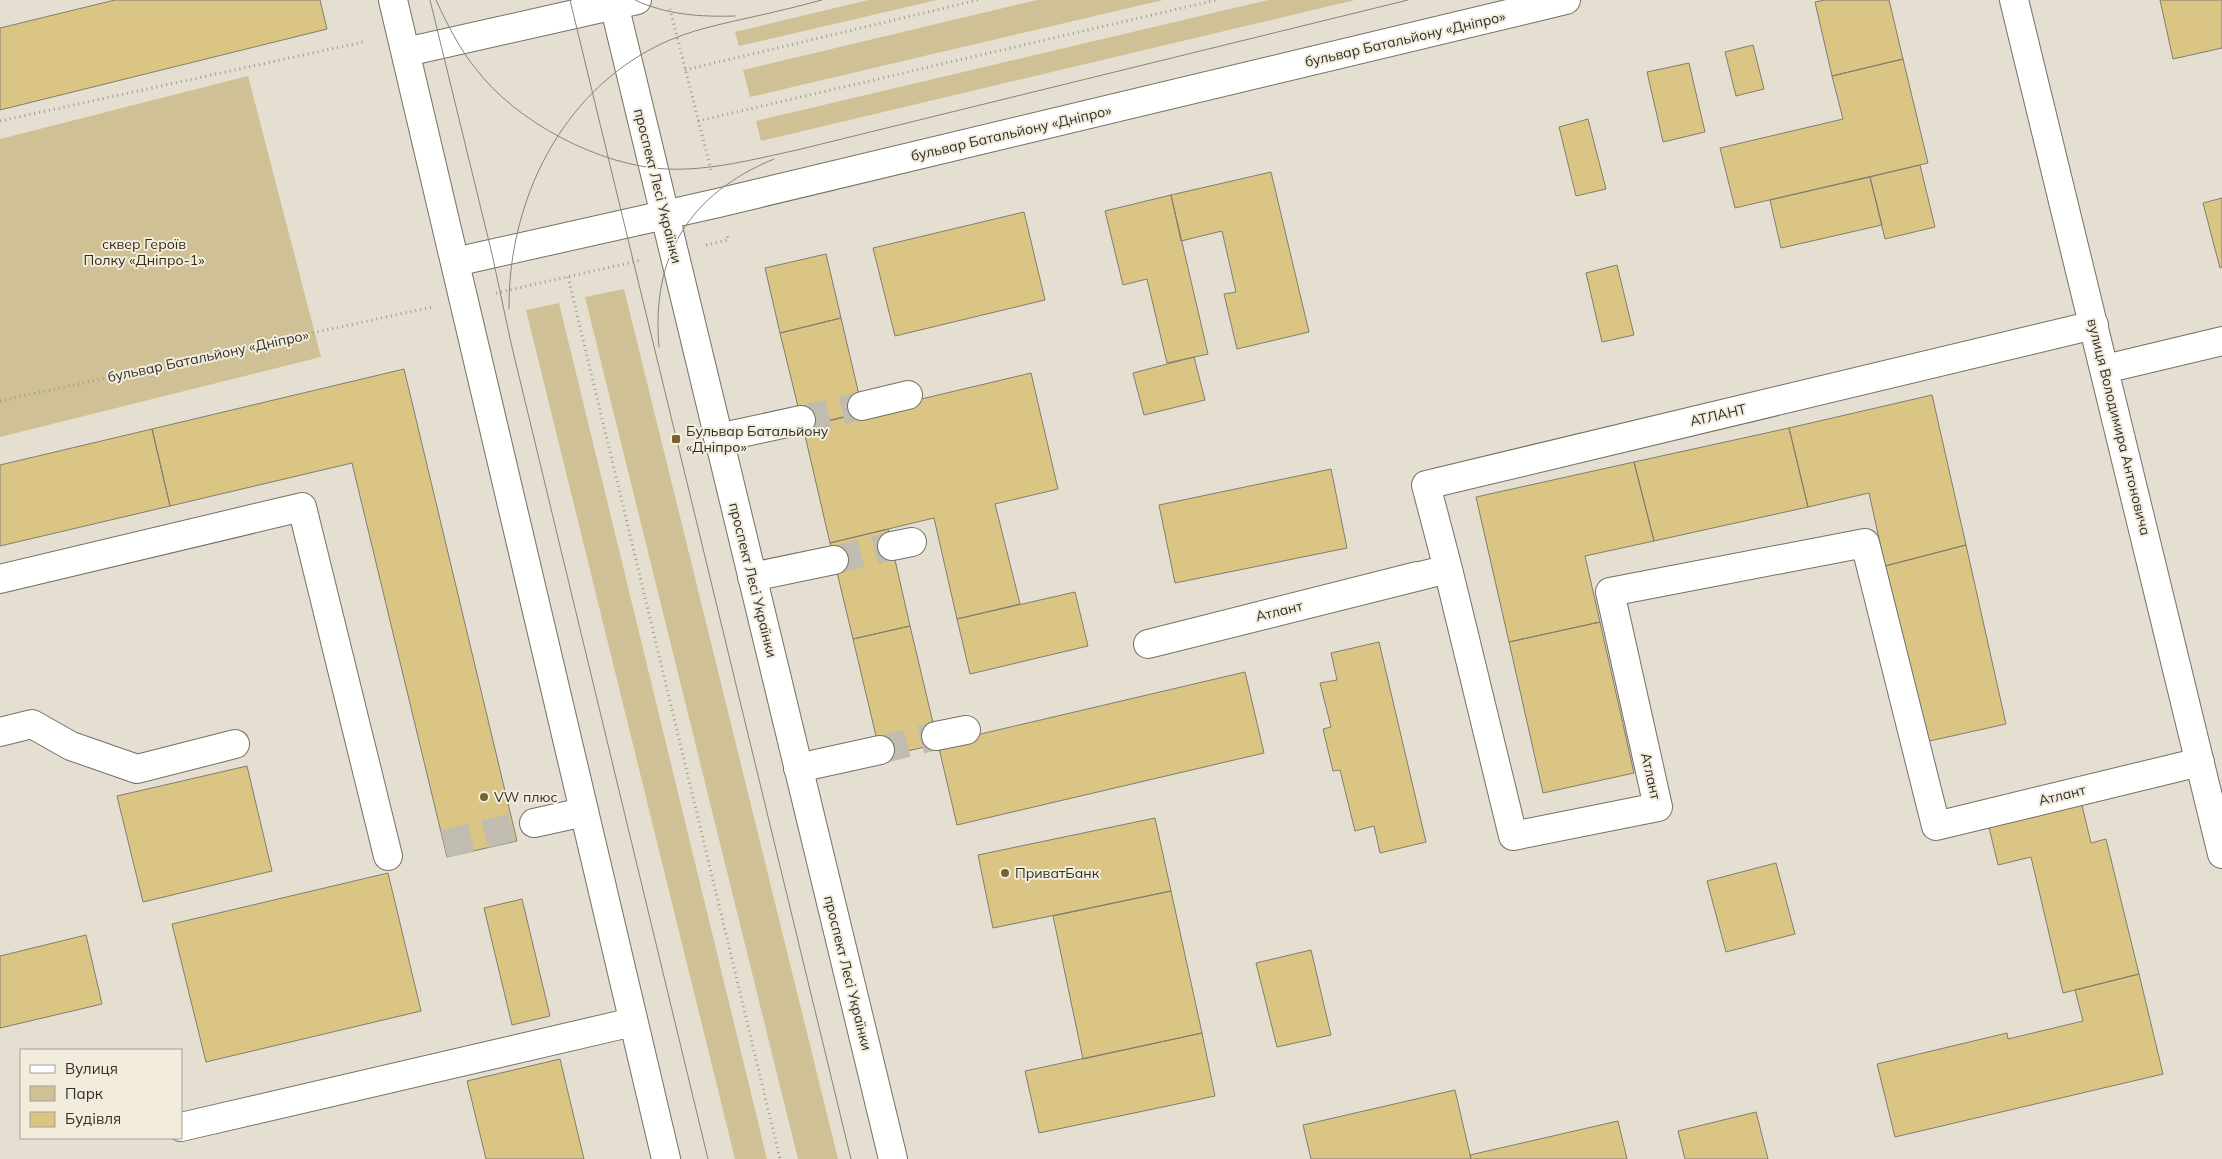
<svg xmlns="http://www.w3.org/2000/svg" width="2222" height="1159" viewBox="0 0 2222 1159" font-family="Mulish,sans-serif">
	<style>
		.green { fill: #d0c095 }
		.building { fill: #dbc585; stroke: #827d6f }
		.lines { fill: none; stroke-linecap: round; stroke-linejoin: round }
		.minor-tunnel { stroke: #c0bcaf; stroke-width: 28; stroke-dasharray: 28 14; stroke-linecap: butt }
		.minor-casing { stroke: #757063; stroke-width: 30 }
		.major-casing { stroke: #757063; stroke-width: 30 }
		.path { stroke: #9e9a8e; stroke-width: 3; stroke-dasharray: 1 4; stroke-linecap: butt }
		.minor { stroke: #fff; stroke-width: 28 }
		.major { stroke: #fff; stroke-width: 28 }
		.tram { stroke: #89857b; stroke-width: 1 }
		.poi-dot { fill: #746331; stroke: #f2ecdd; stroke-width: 2 }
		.labels { text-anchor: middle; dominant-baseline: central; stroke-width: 4; stroke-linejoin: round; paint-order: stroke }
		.street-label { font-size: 14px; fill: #312f29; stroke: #f2ecdd }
		.park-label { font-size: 14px; fill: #362d10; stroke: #f2ecdd }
		.poi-label { font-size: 14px; fill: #312f29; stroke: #f2ecdd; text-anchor: start }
	</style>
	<rect width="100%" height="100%" fill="#e4dfd0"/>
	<!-- green -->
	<path class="green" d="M 868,0 L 937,0 L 739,46 L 735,32 Z
		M 1037,0 L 1163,0 L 750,97 L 743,70 Z
		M 1268,0 L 1355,0 L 761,141 L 756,121 Z
		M 248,76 L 321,357 L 0,437 L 0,139 Z
		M 624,289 L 838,1159 L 798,1159 L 585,297 Z
		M 559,303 L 767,1159 L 735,1159 L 526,310 Z"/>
	<!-- building -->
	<path class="building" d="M 115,0 L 320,0 L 327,29 L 0,110 L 0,28 Z
		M 1825,0 L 1889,0 L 1903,59 L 1832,76 L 1815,2 Z
		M 2160,0 L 2222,0 L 2222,48 L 2173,59 Z
		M 1753,45 L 1764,89 L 1736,96 L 1725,52 Z
		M 1903,59 L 1928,163 L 1735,208 L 1720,148 L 1843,119 L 1832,76 Z
		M 1689,63 L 1705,132 L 1663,142 L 1647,72 Z
		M 1588,119 L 1606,189 L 1576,196 L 1559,127 Z
		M 1920,165 L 1935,227 L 1885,239 L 1870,177 Z
		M 1271,172 L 1309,332 L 1237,349 L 1224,294 L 1236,292 L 1222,231 L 1181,241 L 1171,195 Z
		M 1870,177 L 1882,225 L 1781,248 L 1770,200 Z
		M 1171,195 L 1208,354 L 1167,363 L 1147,279 L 1123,285 L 1105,211 Z
		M 2222,198 L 2222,267 L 2220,268 L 2203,203 Z
		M 1024,212 L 1045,300 L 895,336 L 873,248 Z
		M 826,254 L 841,318 L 780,333 L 765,268 Z
		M 1617,265 L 1634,335 L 1602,342 L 1586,273 Z
		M 841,318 L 863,412 L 803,427 L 780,333 Z
		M 1194,357 L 1205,400 L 1144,415 L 1133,373 Z
		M 404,369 L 517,841 L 447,857 L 352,463 L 170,506 L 152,429 Z
		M 1031,373 L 1058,489 L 995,504 L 1020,604 L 957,619 L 934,518 L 830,543 L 803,427 Z
		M 1932,395 L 1966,545 L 1885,566 L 1869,493 L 1808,507 L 1789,428 Z
		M 1789,428 L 1808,507 L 1654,541 L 1634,462 Z
		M 152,429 L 170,506 L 0,546 L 0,465 Z
		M 1634,462 L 1654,541 L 1585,556 L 1600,622 L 1509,642 L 1476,497 Z
		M 1331,469 L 1347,548 L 1175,583 L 1159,505 Z
		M 888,529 L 910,626 L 853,639 L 830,543 Z
		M 1966,545 L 2006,724 L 1925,742 L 1885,566 Z
		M 1075,592 L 1088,646 L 970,674 L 957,619 Z
		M 1600,622 L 1634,773 L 1543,793 L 1509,642 Z
		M 910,626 L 938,744 L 881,757 L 853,639 Z
		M 1379,642 L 1426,842 L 1380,853 L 1374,826 L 1355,831 L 1340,770 L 1333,771 L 1323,729 L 1331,727 L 1320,683 L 1337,680 L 1331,653 Z
		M 1245,672 L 1264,753 L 957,825 L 938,744 Z
		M 247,766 L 272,871 L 143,902 L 117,796 Z
		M 2080,797 L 2091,843 L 2106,839 L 2139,974 L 2063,993 L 2031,857 L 1998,865 L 1987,819 Z
		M 1155,818 L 1171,891 L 993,928 L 978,855 Z
		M 1776,863 L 1795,934 L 1726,952 L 1707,881 Z
		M 388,873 L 421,1011 L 206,1062 L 172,924 Z
		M 1171,891 L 1202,1033 L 1083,1059 L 1053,916 Z
		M 522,899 L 550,1016 L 512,1025 L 484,908 Z
		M 86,935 L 102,1004 L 0,1028 L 0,956 Z
		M 1311,950 L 1331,1035 L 1277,1047 L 1256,963 Z
		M 2139,974 L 2163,1074 L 1895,1137 L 1877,1064 L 2007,1033 L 2008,1039 L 2083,1021 L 2075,990 Z
		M 1202,1033 L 1215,1096 L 1039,1133 L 1025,1071 Z
		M 560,1059 L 584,1159 L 486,1159 L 467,1081 Z
		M 1455,1090 L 1471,1159 L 1311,1159 L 1303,1125 Z
		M 1756,1112 L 1768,1159 L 1685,1159 L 1678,1131 Z
		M 1618,1121 L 1627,1159 L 1471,1159 L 1470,1155 Z"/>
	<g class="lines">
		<!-- minor-tunnel -->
		<path class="minor-tunnel" d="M 801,420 L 862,406
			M 834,560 L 892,546
			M 880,750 L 936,736
			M 444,844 L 514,827"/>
		<!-- minor casing -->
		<g class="minor-casing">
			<path id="minor" d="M 2014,0 L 2222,854
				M 406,52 L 637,0
				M 455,262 L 718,203 L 1566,0
				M 2105,369 L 2222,341
				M 862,406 L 908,395
				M 718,438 L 801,420
				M 892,546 L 912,542
				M 1448,569 L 1426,485 L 2094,325
				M 1417,576 L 1148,644 L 1448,569 L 1513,836 L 1658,807 L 1610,592 L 1865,543 L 1936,826 L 2200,762
				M 752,577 L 834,560
				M 0,579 L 302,507 L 388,856
				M 0,732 L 32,724 L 71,746 L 137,769 L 235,744
				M 936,736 L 966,730
				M 798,768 L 880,750
				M 534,823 L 584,812
				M 181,1127 L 633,1022"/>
		</g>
		<!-- major casing -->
		<g class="major-casing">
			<path id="major" d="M 393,0 L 666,1159
				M 613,0 L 893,1159"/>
		</g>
		<!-- path -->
		<path class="path" d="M 670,9 L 711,170
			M 685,70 L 978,0
			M 0,121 L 363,42
			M 698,121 L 1216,0
			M 706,245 L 728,240 L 727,234
			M 568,277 L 780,1159
			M 496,293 L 642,260
			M 0,401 L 432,307"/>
		<!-- minor -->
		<use href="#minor" class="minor"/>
		<!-- major -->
		<use href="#major" class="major"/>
		<!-- tram -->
		<path class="tram" d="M 430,0 L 492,254 L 511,343 L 708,1159
			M 436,0 C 447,24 459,48 476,69 C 516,122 600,166 666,169 C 710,171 755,159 797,150 L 1408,0
			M 570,0 L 851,1159
			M 635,0 C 667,15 701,17 735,16
			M 509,309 C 508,201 561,92 661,44 C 690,30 722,24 752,17 C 776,12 799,6 822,0
			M 659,347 C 651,256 689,194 774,159"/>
	</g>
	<!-- markers -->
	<g class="poi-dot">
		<rect x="671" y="434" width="10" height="10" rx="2.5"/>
		<circle cx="484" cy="797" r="5"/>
		<circle cx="1005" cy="873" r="5"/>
	</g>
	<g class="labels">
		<!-- street labels -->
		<g class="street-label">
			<text transform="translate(1405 39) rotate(-13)">бульвар Батальйону «Дніпро»</text>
			<text transform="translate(1011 133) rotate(-13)">бульвар Батальйону «Дніпро»</text>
			<text transform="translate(658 186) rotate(76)">проспект Лесі Українки</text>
			<text transform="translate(208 356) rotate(-12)">бульвар Батальйону «Дніпро»</text>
			<text transform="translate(1718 415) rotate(-13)">АТЛАНТ</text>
			<text transform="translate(2119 427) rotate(76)">вулиця Володимира Антоновича</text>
			<text transform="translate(753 580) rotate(76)">проспект Лесі Українки</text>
			<text transform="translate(1279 611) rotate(-14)">Атлант</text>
			<text transform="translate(1651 776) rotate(77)">Атлант</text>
			<text transform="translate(2062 795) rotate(-14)">Атлант</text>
			<text transform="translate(848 973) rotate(76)">проспект Лесі Українки</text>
		</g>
		<!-- park labels -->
		<g class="park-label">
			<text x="144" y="244">сквер Героїв<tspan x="144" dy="16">Полку «Дніпро-1»</tspan></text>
		</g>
		<!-- poi labels -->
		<g class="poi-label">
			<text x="686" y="431">Бульвар Батальйону<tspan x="686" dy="16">«Дніпро»</tspan></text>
			<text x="494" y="797">VW плюс</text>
			<text x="1015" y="873">ПриватБанк</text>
		</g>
	</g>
	<!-- legend -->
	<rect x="20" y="1049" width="162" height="90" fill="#f2ecdd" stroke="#a5a095"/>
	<rect x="30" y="1065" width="25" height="8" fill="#ffffff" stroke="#a5a095"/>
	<text x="65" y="1074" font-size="15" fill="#312f29">Вулиця</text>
	<rect x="30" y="1086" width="25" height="15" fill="#d0c095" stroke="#a5a095"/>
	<text x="65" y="1099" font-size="15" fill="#312f29">Парк</text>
	<rect x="30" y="1112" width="25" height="15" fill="#dbc585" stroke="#a5a095"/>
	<text x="65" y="1124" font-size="15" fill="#312f29">Будівля</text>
</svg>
